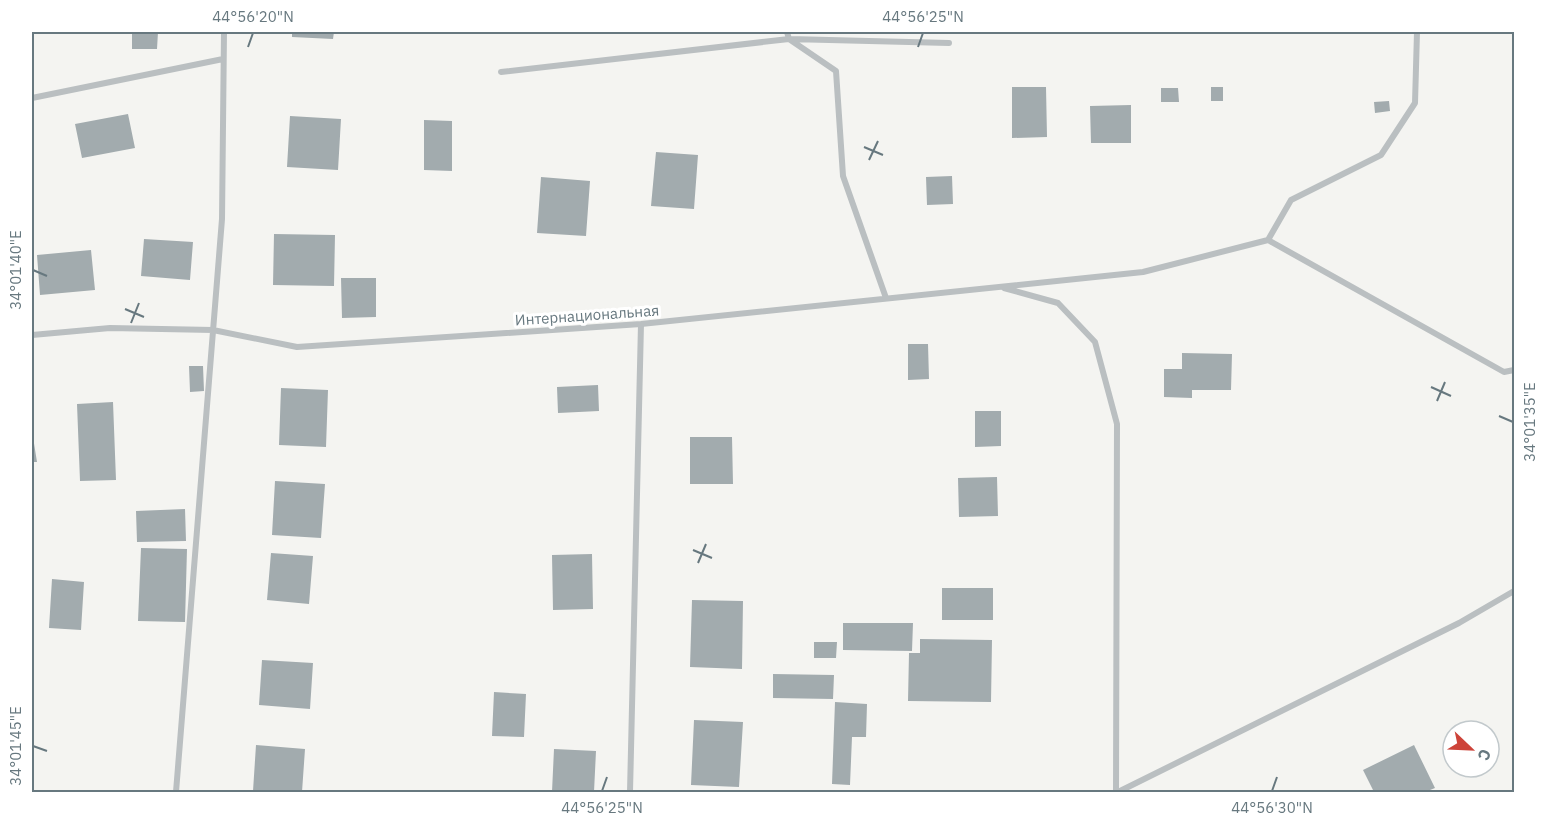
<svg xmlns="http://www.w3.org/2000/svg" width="1546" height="824" viewBox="0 0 1546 824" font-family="'IBM Plex Sans',sans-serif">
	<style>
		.building { fill: #a2abae }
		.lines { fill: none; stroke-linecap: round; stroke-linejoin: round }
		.street { stroke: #babfc1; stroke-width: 6 }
		.ticks { fill: none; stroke: #67787f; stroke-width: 2 }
		.labels { text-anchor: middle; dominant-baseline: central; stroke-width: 6; stroke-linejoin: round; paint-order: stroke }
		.street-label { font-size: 15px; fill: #67787f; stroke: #fff }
		.neatline { fill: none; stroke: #67787f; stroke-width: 2 }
		.ticks-label { font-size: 15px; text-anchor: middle; fill: #67787f }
	</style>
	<rect width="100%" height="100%" fill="#f4f4f1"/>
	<!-- building -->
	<path class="building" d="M 132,32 L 158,32 L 157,49 L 132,49 Z
		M 292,32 L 334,32 L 333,39 L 292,37 Z
		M 1012,87 L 1046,87 L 1047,137 L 1012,138 Z
		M 1211,87 L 1223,87 L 1223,101 L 1211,101 Z
		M 1161,88 L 1178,88 L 1179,102 L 1161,102 Z
		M 1389,101 L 1390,111 L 1375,113 L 1374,102 Z
		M 1131,105 L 1131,143 L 1091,143 L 1090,106 Z
		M 128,114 L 135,148 L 82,158 L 75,124 Z
		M 290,116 L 341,119 L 338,170 L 287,167 Z
		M 424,120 L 452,121 L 452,171 L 424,170 Z
		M 656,152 L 698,155 L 694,209 L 651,206 Z
		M 952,176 L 953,204 L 927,205 L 926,177 Z
		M 541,177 L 590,181 L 586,236 L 537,233 Z
		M 274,234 L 335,235 L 334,286 L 273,285 Z
		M 144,239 L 193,242 L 190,280 L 141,276 Z
		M 91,250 L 95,290 L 40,295 L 37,255 Z
		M 341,278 L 376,278 L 376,317 L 342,318 Z
		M 908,344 L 928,344 L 929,379 L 908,380 Z
		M 1182,353 L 1232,354 L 1231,390 L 1192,390 L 1192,398 L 1164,397 L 1164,369 L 1182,369 Z
		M 189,366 L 203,366 L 204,391 L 190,392 Z
		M 598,385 L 599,411 L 558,413 L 557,387 Z
		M 281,388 L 328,390 L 326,447 L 279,445 Z
		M 113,402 L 116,480 L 80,481 L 77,404 Z
		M 975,411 L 1001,411 L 1001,446 L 975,447 Z
		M 32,431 L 37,462 L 32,462 Z
		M 690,437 L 732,437 L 733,484 L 690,484 Z
		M 997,477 L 998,516 L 959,517 L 958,478 Z
		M 275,481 L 325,484 L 321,538 L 272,535 Z
		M 185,509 L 186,541 L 137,542 L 136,511 Z
		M 141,548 L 187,549 L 185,622 L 138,621 Z
		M 271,553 L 313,556 L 309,604 L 267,600 Z
		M 592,554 L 593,609 L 553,610 L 552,555 Z
		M 52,579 L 84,582 L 81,630 L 49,628 Z
		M 942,588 L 993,588 L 993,620 L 942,620 Z
		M 692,600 L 743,601 L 742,669 L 690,667 Z
		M 843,623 L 913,623 L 912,651 L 843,650 Z
		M 920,639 L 992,640 L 991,702 L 908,701 L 909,653 L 920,653 Z
		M 814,642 L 837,642 L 836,658 L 814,658 Z
		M 262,660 L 313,663 L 310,709 L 259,705 Z
		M 773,674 L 834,675 L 833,699 L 773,698 Z
		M 494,692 L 526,694 L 524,737 L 492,736 Z
		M 835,702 L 867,704 L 866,737 L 852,737 L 850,785 L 832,784 Z
		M 694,720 L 743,722 L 739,787 L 691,785 Z
		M 256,745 L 305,749 L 302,792 L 253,791 Z
		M 1414,745 L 1435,788 L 1425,792 L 1374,792 L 1363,770 Z
		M 554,749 L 596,751 L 594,792 L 552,792 Z"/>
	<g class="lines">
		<!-- street -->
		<path class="street" d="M 787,32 L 789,39 L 836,71 L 843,176 L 886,298
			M 501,72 L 789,39 L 949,43
			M 32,98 L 223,59
			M 1268,240 L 1291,200 L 1381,155 L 1415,103 L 1417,32
			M 1004,288 L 1058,303 L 1095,342 L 1117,424 L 1116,792
			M 32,335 L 110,328 L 213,330 L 297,347 L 641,324 L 1143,272 L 1268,240 L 1504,372 L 1514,370
			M 176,792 L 222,219 L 224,32
			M 630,792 L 641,324
			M 1118,792 L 1459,623 L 1514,591"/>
	</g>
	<!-- ticks -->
	<path class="ticks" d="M 248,47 L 253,33M 918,47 L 923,33M 864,147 L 883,155M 869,160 L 878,141M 33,270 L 47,276M 125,309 L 144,317M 131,323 L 139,303M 1431,387 L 1451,396M 1437,401 L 1445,382M 1499,416 L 1513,422M 693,550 L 712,558M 698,563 L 706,544M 33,746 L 47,751M 602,791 L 607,777M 1272,791 L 1277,777"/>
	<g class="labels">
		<!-- street labels -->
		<g class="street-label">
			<text transform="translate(587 315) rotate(-4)">Интернациональная</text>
		</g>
	</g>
	<!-- border -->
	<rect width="1546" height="824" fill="none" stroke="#ffffff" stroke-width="66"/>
	<!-- north arrow -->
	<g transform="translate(1471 749) rotate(113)"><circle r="28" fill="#ffffff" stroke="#c2c9cc" stroke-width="1.5"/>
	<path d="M0-4.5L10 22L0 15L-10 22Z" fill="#cd4339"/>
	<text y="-9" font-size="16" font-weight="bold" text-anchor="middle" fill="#67787f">С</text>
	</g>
	<rect x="33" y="33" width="1480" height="758" class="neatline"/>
	<g class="ticks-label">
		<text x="253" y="22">44°56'20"N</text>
		<text x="923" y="22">44°56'25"N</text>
		<text transform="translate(16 270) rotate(-90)" y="5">34°01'40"E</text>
		<text transform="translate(1530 422) rotate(-90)" y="5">34°01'35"E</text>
		<text transform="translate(16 746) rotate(-90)" y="5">34°01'45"E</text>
		<text x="602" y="813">44°56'25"N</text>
		<text x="1272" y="813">44°56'30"N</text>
	</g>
</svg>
